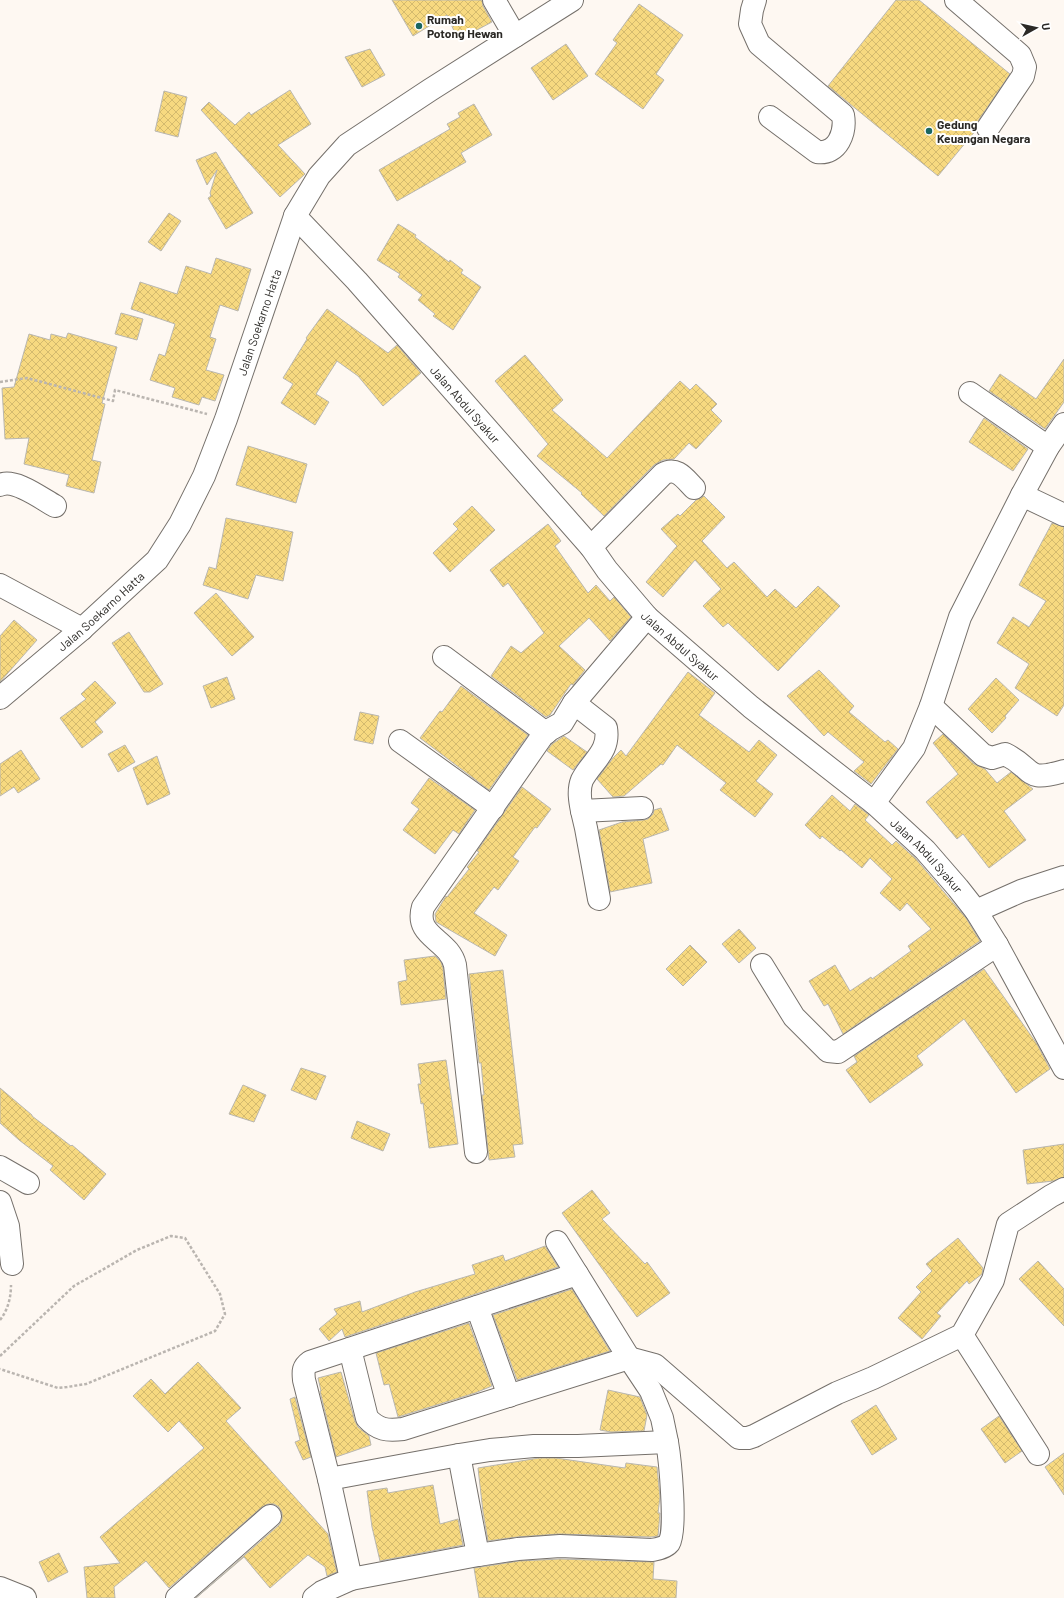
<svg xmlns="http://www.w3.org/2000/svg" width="1064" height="1598" viewBox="0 0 1064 1598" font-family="Barlow,sans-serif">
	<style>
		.building { fill: url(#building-cross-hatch); stroke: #b9b7b0 }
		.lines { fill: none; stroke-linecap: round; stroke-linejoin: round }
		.minor-casing { stroke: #75706b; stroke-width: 24 }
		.path { stroke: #bab5b0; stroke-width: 2.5; stroke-dasharray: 3 2; stroke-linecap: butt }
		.minor { stroke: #fff; stroke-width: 22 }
		.poi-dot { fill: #1a6660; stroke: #fff; stroke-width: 1.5 }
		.labels { text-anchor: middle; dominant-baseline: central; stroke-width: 4; stroke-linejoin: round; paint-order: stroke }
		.poi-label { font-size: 12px; font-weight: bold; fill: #2b2926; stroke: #fff; text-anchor: start }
		.street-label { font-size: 12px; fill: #2b2926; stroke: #fff }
	</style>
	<defs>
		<pattern id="building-cross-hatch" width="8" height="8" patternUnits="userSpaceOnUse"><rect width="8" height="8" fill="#f7d980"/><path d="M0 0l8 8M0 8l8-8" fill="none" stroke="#d4ba6e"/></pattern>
	</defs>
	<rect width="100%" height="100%" fill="#fef8f2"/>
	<!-- building -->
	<path class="building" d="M 392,0 L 482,0 L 483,6 L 492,22 L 458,40 L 447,15 L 413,36 Z
		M 896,0 L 919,0 L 1010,74 L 978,121 L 976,130 L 938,176 L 828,86 Z
		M 639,4 L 683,35 L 656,74 L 664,80 L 643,109 L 595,74 L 617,43 L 613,40 Z
		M 566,44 L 588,76 L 553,100 L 531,68 Z
		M 370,49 L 385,75 L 362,87 L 345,57 Z
		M 290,90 L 311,124 L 278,145 L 305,174 L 280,197 L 201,110 L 209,102 L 235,125 L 249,112 L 251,115 Z
		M 164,91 L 187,97 L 178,137 L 155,131 Z
		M 474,104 L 492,135 L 461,153 L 466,162 L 397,201 L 379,170 L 450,129 L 447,124 L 460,117 L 458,113 Z
		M 216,152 L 253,213 L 226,229 L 208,198 L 211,196 L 210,193 L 217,170 L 207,185 L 196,160 Z
		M 169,213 L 181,221 L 161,251 L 148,242 Z
		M 398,224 L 416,235 L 415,237 L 449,262 L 450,260 L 463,270 L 461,273 L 481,287 L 453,330 L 433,316 L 435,314 L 418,300 L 422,295 L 398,277 L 400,274 L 377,260 Z
		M 216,258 L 251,269 L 238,311 L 220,305 L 210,337 L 216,339 L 206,370 L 224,375 L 215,401 L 202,397 L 199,405 L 172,397 L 175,388 L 150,380 L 159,354 L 165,356 L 175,324 L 131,309 L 140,282 L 177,294 L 186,266 L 211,274 Z
		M 327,309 L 388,353 L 397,345 L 421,373 L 383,406 L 358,376 L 337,361 L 316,394 L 329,402 L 315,425 L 281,403 L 293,384 L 283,378 L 307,339 L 306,338 Z
		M 121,313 L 143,319 L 137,340 L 115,334 Z
		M 68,333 L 117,347 L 102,403 L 105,404 L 92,460 L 101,462 L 94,493 L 66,486 L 69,475 L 24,464 L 29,438 L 5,439 L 2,388 L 14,387 L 29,334 L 50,340 L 51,334 L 66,338 Z
		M 525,355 L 563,400 L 552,410 L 607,458 L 680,381 L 690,390 L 696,384 L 717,404 L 711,410 L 722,421 L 696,449 L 689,443 L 674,459 L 663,460 L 654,465 L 604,516 L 581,494 L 582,493 L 537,456 L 548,444 L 495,381 Z
		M 1064,359 L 1064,402 L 1045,429 L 989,391 L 1000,374 L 1036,399 Z
		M 984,418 L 1028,449 L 1013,471 L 969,442 Z
		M 248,446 L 307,464 L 296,503 L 236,485 Z
		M 704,496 L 725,517 L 702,541 L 727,568 L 734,562 L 767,597 L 775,589 L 796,608 L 818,586 L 840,606 L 778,671 L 728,623 L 723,627 L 703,606 L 721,589 L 695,560 L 663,597 L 646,582 L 677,546 L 661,529 L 678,514 L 680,516 L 696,500 Z
		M 472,506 L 495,530 L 450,572 L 433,553 L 458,529 L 453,524 Z
		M 226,518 L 293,532 L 283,581 L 256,575 L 248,599 L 203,585 L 209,567 L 216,569 Z
		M 1052,523 L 1064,527 L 1064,705 L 1057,716 L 1015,688 L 1029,664 L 997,643 L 1013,617 L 1029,627 L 1046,601 L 1019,585 Z
		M 548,524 L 561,541 L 555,546 L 588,593 L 596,585 L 610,601 L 614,597 L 631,617 L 610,641 L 589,618 L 559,646 L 585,670 L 573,685 L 571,684 L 550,715 L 546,717 L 491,676 L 511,646 L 521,653 L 544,633 L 508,583 L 503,587 L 490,570 Z
		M 216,593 L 254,637 L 232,656 L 194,613 Z
		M 14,620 L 37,640 L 0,682 L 0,636 Z
		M 129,632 L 163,684 L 150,692 L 144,692 L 112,643 Z
		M 819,670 L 854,706 L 849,712 L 885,742 L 888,740 L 898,749 L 871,784 L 854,771 L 864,762 L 828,732 L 824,736 L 787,696 Z
		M 688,672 L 715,693 L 699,715 L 749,752 L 759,740 L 777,755 L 756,781 L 773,794 L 755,817 L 720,790 L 726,783 L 677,745 L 663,765 L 661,764 L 624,796 L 613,797 L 597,779 L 613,758 L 621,750 L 626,756 Z
		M 227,677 L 235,699 L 211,708 L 203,686 Z
		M 996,678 L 1019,700 L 1005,716 L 1006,718 L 992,733 L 968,709 Z
		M 95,681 L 116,703 L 95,722 L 103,732 L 82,748 L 60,718 L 86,699 L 81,694 Z
		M 461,686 L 528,735 L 489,790 L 420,738 L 440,711 L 442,712 Z
		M 360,712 L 379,716 L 373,744 L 354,740 Z
		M 943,734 L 974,764 L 985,769 L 997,783 L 1011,772 L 1033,789 L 1004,811 L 1026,840 L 989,868 L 963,834 L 957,839 L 926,802 L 958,774 L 933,743 Z
		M 564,736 L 587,752 L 573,770 L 547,751 L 552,744 Z
		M 125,745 L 135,762 L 118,772 L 108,754 Z
		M 21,750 L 40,779 L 18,793 L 14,787 L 0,796 L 0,764 Z
		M 157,756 L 170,794 L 147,805 L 133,768 Z
		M 429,778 L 475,810 L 459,834 L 453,830 L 435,854 L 403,830 L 419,809 L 411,803 Z
		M 522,787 L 551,809 L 537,828 L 535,827 L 513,857 L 519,861 L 498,890 L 494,887 L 474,913 L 507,935 L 495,956 L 436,922 L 435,914 L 446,896 L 447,897 L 469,869 L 467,867 L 479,852 L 477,851 Z
		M 832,795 L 850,811 L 855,804 L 869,815 L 865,820 L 892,845 L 896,841 L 916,859 L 966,918 L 980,941 L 843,1034 L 828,1004 L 824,1006 L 809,981 L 835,965 L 850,991 L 871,977 L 872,979 L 911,951 L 908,946 L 931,929 L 907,903 L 900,911 L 880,893 L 892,879 L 870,858 L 862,868 L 841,850 L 840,851 L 822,836 L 820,839 L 805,825 Z
		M 661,808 L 669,830 L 643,839 L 652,883 L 610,892 L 599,830 L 622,822 L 643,820 L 648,819 L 653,814 L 654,810 Z
		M 739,929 L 756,948 L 739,963 L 722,944 Z
		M 690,945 L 707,962 L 683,986 L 666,969 Z
		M 435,956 L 441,962 L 443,968 L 446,999 L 401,1005 L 398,982 L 407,980 L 404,960 Z
		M 984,969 L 1037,1044 L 1050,1069 L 1016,1093 L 964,1019 L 917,1056 L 923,1065 L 870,1103 L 846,1070 L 857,1062 L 854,1056 Z
		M 503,970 L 523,1144 L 513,1145 L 515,1157 L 489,1160 L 482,1095 L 484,1095 L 481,1063 L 479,1063 L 469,974 Z
		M 446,1060 L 458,1144 L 429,1148 L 423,1103 L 421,1104 L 418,1084 L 421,1084 L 418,1064 Z
		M 301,1068 L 326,1076 L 316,1100 L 291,1090 Z
		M 243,1085 L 266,1095 L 254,1122 L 229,1114 Z
		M 0,1088 L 32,1115 L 32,1116 L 71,1146 L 72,1145 L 106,1174 L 84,1200 L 50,1170 L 53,1166 L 19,1140 L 0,1123 Z
		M 357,1121 L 390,1134 L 383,1151 L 351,1138 Z
		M 1064,1144 L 1064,1177 L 1053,1181 L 1027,1184 L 1023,1150 Z
		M 592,1190 L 610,1213 L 602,1219 L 645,1264 L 647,1262 L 670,1293 L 637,1317 L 562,1213 Z
		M 958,1238 L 983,1268 L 982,1274 L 969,1284 L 967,1281 L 937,1313 L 941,1316 L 922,1339 L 898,1318 L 921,1292 L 916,1287 L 932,1271 L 926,1264 Z
		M 545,1246 L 558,1267 L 345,1337 L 342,1329 L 329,1341 L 319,1329 L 337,1314 L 334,1309 L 360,1301 L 362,1312 L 415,1292 L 475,1274 L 472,1265 L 503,1255 L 505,1261 Z
		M 1038,1261 L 1064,1289 L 1064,1326 L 1019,1279 Z
		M 572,1289 L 610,1351 L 517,1380 L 493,1315 Z
		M 469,1323 L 492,1386 L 475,1393 L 398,1417 L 389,1384 L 384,1385 L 376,1353 Z
		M 198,1362 L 241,1408 L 226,1421 L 328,1534 L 337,1572 L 327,1576 L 325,1567 L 308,1555 L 270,1588 L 244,1557 L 196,1598 L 279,1525 L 282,1520 L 282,1513 L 279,1507 L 274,1504 L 268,1504 L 262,1507 L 169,1588 L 146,1561 L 114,1587 L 115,1598 L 87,1598 L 84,1567 L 120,1563 L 100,1537 L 204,1448 L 179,1421 L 168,1432 L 133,1396 L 151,1379 L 165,1394 Z
		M 341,1372 L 355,1421 L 358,1427 L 369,1436 L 371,1445 L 336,1457 L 320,1391 L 321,1391 L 318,1378 Z
		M 608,1390 L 640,1397 L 647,1415 L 644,1431 L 611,1432 L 600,1430 Z
		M 295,1397 L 311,1457 L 303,1460 L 295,1442 L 300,1440 L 290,1399 Z
		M 876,1405 L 897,1439 L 872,1455 L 851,1421 Z
		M 999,1416 L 1022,1451 L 1005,1463 L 981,1429 Z
		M 1064,1453 L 1064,1495 L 1045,1467 Z
		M 539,1458 L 556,1458 L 625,1468 L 626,1463 L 657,1467 L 660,1497 L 658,1513 L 660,1513 L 658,1536 L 651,1537 L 559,1534 L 517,1537 L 488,1541 L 483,1512 L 478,1468 Z
		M 433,1485 L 440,1524 L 458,1519 L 463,1545 L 380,1561 L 372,1527 L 367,1491 L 387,1488 L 388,1493 Z
		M 59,1553 L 68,1572 L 48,1582 L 39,1562 Z
		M 560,1559 L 654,1562 L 653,1579 L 677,1581 L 676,1598 L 479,1598 L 474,1568 L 519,1561 Z"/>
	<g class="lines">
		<!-- minor casing -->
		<g class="minor-casing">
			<g id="minor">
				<path d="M 494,0 L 515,36"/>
				<path d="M 755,0 L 752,10 L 750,24 L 759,44 L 843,115 C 846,132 838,155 817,152 L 770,117"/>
				<path d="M 956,0 L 1020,55 L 1025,67 L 1023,76 L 988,128"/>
				<path id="s1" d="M 295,216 L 357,281 L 591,547 L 607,570 L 647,617 L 751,707 L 874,803 L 925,850 L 958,888 L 976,911 L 997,945 L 1064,1068"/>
				<path d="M 970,393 L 1048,447"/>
				<path d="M 0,485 C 15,478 42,499 55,506"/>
				<path d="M 1022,495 L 1064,515"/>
				<path d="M 591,547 L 663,474 C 677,466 685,479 694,488"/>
				<path d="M 0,585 L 82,629"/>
				<path d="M 444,657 L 546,733"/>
				<path id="s2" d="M 0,698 L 82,629 L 157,560 L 180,524 L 204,476 L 226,419 L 295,216 L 319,176 L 347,145 L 430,90 L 572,0"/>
				<path d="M 574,703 L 606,728 C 610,752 592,761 582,780 C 578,790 580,801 582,811 L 642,808"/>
				<path d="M 931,706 L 983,755 L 992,758 L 1005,754 C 1036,769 1023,783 1064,771"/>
				<path d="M 400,741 L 493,808"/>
				<path d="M 874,803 L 914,748 L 931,706 L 960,617 L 1022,495 L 1048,447 L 1064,424"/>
				<path d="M 582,811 L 586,828 L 599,899"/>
				<path d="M 976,911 L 1021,891 L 1064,877"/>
				<path d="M 762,965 L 794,1017 L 828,1051 L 838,1052 L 997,945"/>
				<path d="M 476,1152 L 455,965 C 449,939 414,937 423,907 L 543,735 L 551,729 L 562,723 L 574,703 L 647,617"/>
				<path d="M 0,1167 L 28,1183"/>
				<path d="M 0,1202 L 8,1226 L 12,1264"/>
				<path d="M 477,1307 L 509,1396"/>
				<path d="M 962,1335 L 1038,1454"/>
				<path d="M 350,1349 L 367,1418 C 378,1430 387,1431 403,1429 L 629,1358 L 577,1274"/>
				<path d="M 629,1358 L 655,1365 L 739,1438 L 748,1438 L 754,1436 L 837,1393 L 873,1378 L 962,1335 L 993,1280 L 1008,1224 L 1051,1196 L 1064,1189"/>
				<path d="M 629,1358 L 651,1391 L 662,1418 L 667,1442"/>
				<path d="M 329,1479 L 459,1455 L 478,1555"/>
				<path d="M 351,1579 L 478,1555 L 518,1549 L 560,1546 L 652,1550 C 657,1549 665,1548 669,1543 C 677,1530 670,1459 667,1442 L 578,1446 L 534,1446 L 490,1450 L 459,1455"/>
				<path d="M 0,1588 L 25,1598"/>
				<path d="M 177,1598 L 270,1516"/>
				<path d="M 314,1598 L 322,1592 L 351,1579 L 329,1479 L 304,1380 C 303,1371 303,1367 310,1362 L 577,1274 L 557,1242"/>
			</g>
		</g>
		<!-- path -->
		<path class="path" d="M 0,382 L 27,378 L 113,401 L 115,390 L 207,414
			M 0,1320 C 8,1310 11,1297 11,1285
			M 0,1356 L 74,1286 L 137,1250 L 171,1236 L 185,1238 L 220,1294 L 225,1314 L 215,1331 L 86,1384 L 67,1387 L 58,1388 L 0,1369"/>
		<!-- minor -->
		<use href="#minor" class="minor"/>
	</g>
	<!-- markers -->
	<g class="poi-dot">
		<circle cx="419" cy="26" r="4"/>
		<circle cx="929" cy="131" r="4"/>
	</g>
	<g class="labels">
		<!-- poi labels -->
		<g class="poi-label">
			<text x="427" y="19">Rumah<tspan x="427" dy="14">Potong Hewan</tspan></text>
			<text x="937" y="124">Gedung<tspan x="937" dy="14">Keuangan Negara</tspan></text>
		</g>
		<!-- street labels -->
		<g class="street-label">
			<text stroke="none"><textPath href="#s2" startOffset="469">Jalan Soekarno Hatta</textPath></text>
			<text stroke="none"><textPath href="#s1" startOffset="254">Jalan Abdul Syakur</textPath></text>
			<text stroke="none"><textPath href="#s2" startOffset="133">Jalan Soekarno Hatta</textPath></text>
			<text stroke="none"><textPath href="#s1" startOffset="578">Jalan Abdul Syakur</textPath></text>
			<text stroke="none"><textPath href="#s1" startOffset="902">Jalan Abdul Syakur</textPath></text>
		</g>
	</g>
	<!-- north arrow -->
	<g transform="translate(1036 28) rotate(82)" stroke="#ffffff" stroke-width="3" paint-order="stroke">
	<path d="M0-3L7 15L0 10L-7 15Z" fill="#2b2926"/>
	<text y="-6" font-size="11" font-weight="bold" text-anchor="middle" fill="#2b2926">U</text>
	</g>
</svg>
